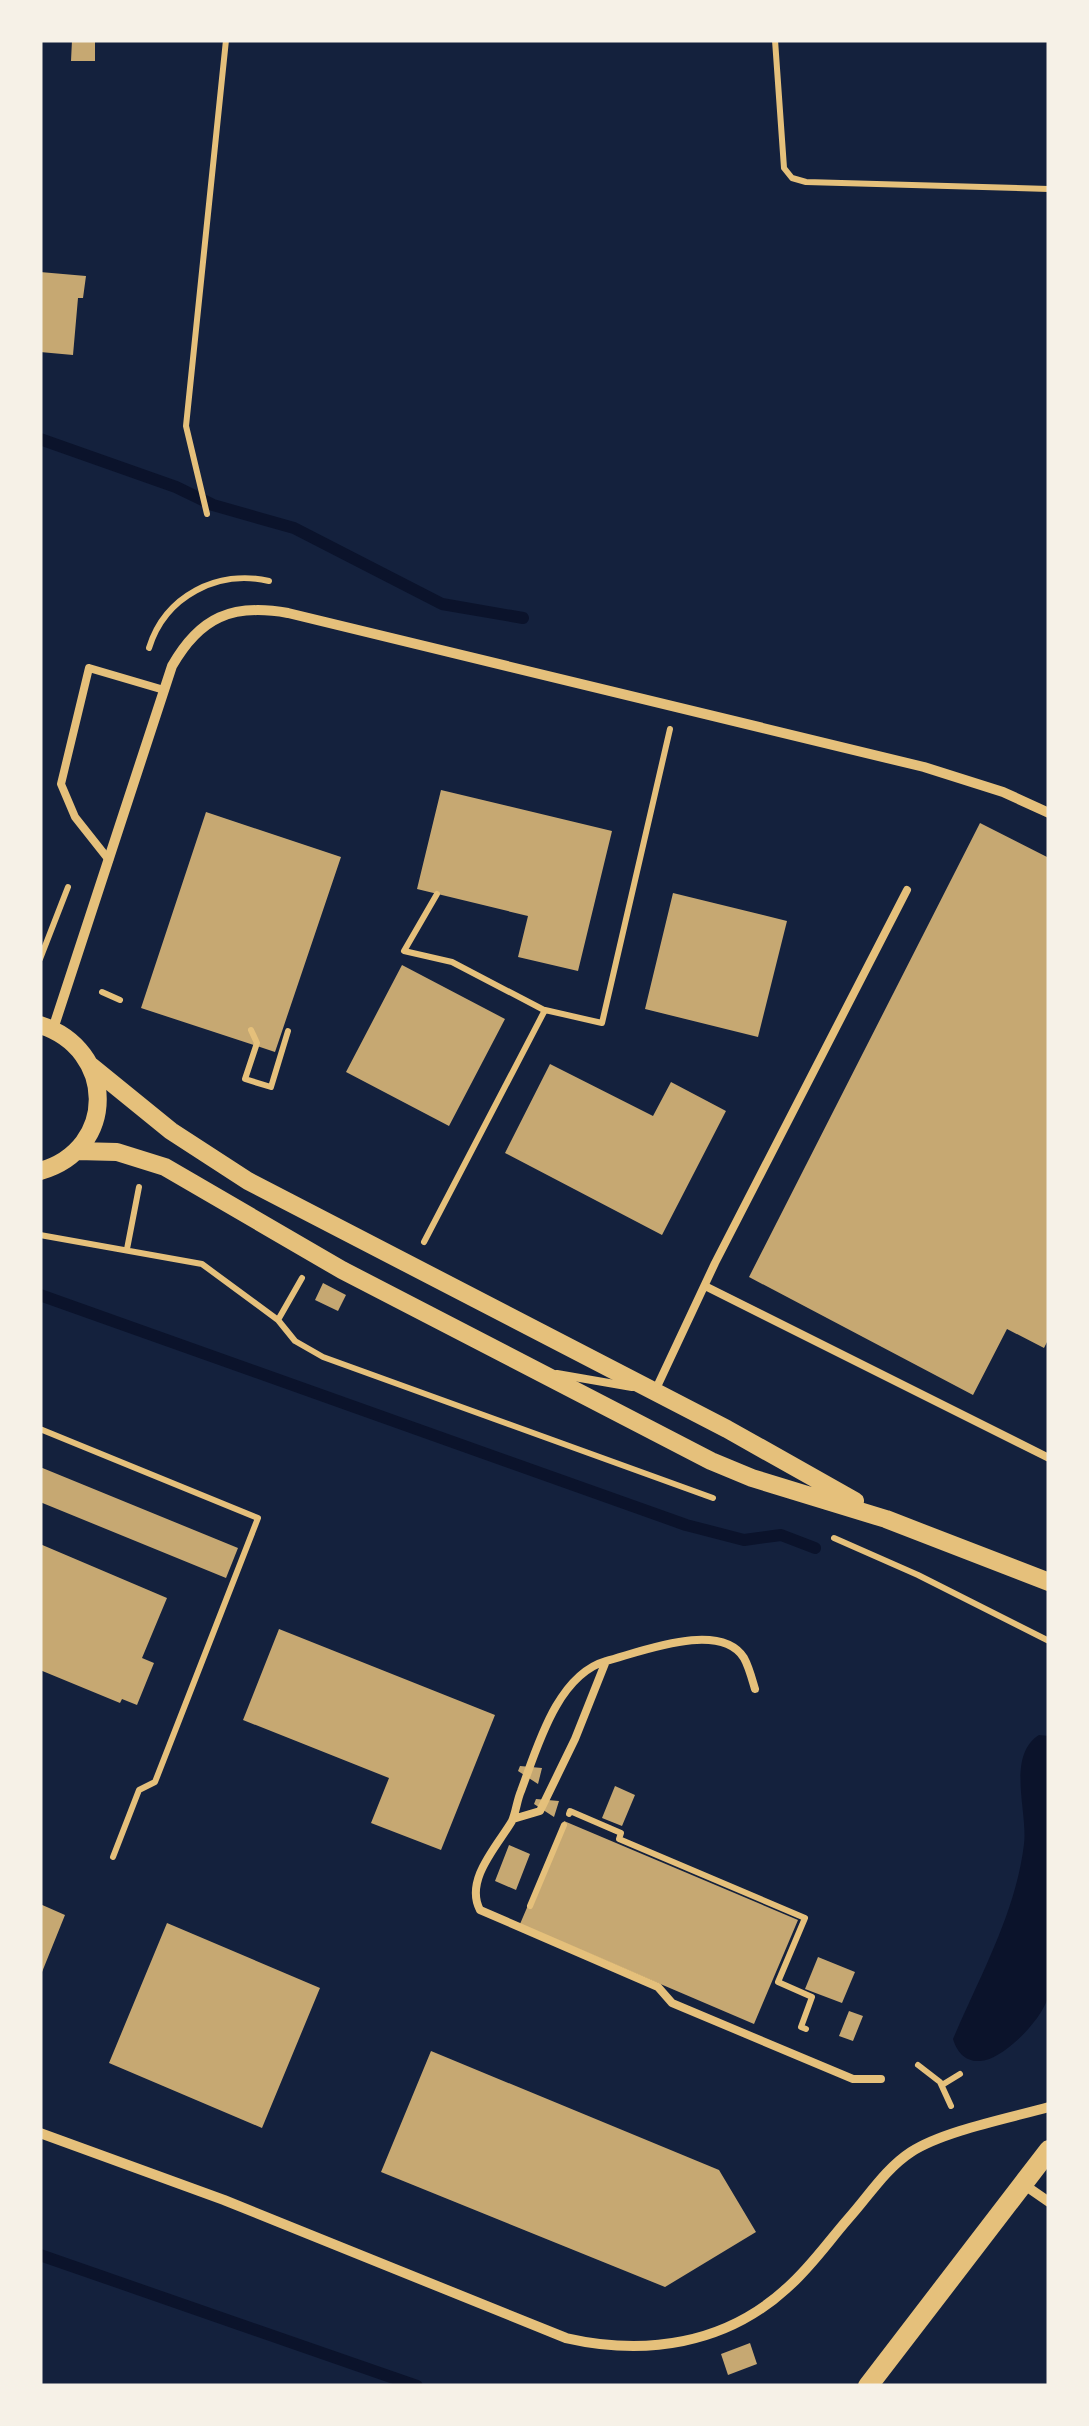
<svg xmlns="http://www.w3.org/2000/svg" width="1089" height="2426" viewBox="0 0 1089 2426" font-family="Rubik,sans-serif">
	<style>
		.water { fill: #0b132b }
		.lines { fill: none; stroke-linecap: round; stroke-linejoin: round }
		.stream { stroke: #0b132b; stroke-width: 12 }
		.building { fill: #c6a872 }
		.path { stroke: #e5c07b; stroke-width: 6 }
		.service { stroke: #e5c07b; stroke-width: 8 }
		.minor { stroke: #e5c07b; stroke-width: 10 }
		.tertiary { stroke: #e5c07b; stroke-width: 18 }
		.secondary { stroke: #e5c07b; stroke-width: 20 }
	</style>
	<rect width="100%" height="100%" fill="#14213d"/>
	<!-- water -->
	<path class="water" d="M 1039,1735 L 1049,1736 C 1049,1796 1049,1855 1049,1915 C 1049,1940 1053,1968 1049,1993 C 1046,2016 1004,2060 980,2061 C 965,2062 957,2052 953,2039 C 980,1976 1016,1912 1024,1844 C 1028,1812 1006,1756 1039,1735 Z"/>
	<g class="lines">
		<!-- stream -->
		<path class="stream" d="M 40,439 L 176,487 L 213,505 L 294,528 L 442,604 L 523,618
			M 40,1295 L 686,1525 L 744,1540 L 781,1535 L 815,1548
			M 40,2255 L 417,2386"/>
	</g>
	<!-- building -->
	<path class="building" d="M 72,40 L 95,40 L 95,61 L 71,61 Z
		M 40,272 L 86,276 L 83,298 L 78,298 L 73,355 L 40,352 Z
		M 441,790 L 612,831 L 578,971 L 518,957 L 528,916 L 417,889 Z
		M 206,812 L 341,857 L 275,1052 L 141,1008 Z
		M 980,823 L 1049,858 L 1049,1338 L 1044,1348 L 1007,1329 L 973,1395 L 749,1277 Z
		M 673,893 L 787,921 L 758,1037 L 645,1009 Z
		M 402,965 L 505,1019 L 449,1126 L 346,1072 Z
		M 550,1064 L 653,1116 L 671,1082 L 726,1111 L 662,1235 L 505,1153 Z
		M 323,1283 L 346,1295 L 338,1311 L 315,1300 Z
		M 40,1467 L 238,1548 L 226,1578 L 40,1502 Z
		M 40,1544 L 167,1598 L 142,1658 L 154,1663 L 137,1705 L 122,1699 L 120,1703 L 40,1670 Z
		M 279,1629 L 495,1715 L 441,1850 L 371,1823 L 389,1778 L 243,1720 Z
		M 520,1766 L 542,1768 L 538,1784 L 518,1771 Z
		M 615,1786 L 635,1795 L 622,1826 L 602,1818 Z
		M 536,1799 L 559,1801 L 554,1817 L 534,1804 Z
		M 564,1821 L 798,1920 L 754,2024 L 520,1924 Z
		M 509,1845 L 530,1854 L 516,1890 L 495,1881 Z
		M 40,1904 L 65,1915 L 40,1977 Z
		M 167,1923 L 320,1988 L 262,2128 L 109,2063 Z
		M 818,1957 L 855,1972 L 842,2003 L 805,1989 Z
		M 849,2011 L 863,2016 L 853,2041 L 839,2036 Z
		M 431,2051 L 719,2170 L 756,2232 L 665,2287 L 381,2172 Z
		M 750,2343 L 757,2364 L 728,2375 L 721,2354 Z"/>
	<g class="lines">
		<!-- path -->
		<path class="path" d="M 775,40 L 784,168 L 792,178 L 806,182 L 1049,189
			M 207,514 L 186,426 L 226,40
			M 149,648 C 165,596 218,569 269,581
			M 437,894 L 404,951 L 452,962 L 544,1010
			M 40,959 L 68,887
			M 102,992 L 120,1000
			M 251,1030 L 257,1043 L 245,1079 L 271,1087 L 288,1031
			M 40,1235 L 202,1264 L 278,1320 L 295,1341 L 323,1357 L 713,1498
			M 424,1242 L 545,1010 L 602,1023 L 670,729
			M 127,1249 L 139,1187
			M 278,1320 L 302,1278
			M 40,1429 L 258,1518 L 155,1782 L 139,1790 L 113,1857
			M 834,1538 L 918,1575 L 1049,1641
			M 569,1814 L 570,1811 L 621,1833 L 619,1839 L 805,1918 L 778,1982 L 812,1997 L 801,2027 L 806,2029
			M 530,1906 L 564,1825
			M 918,2065 L 940,2082 L 951,2106
			M 942,2085 L 960,2074"/>
		<!-- service -->
		<path class="service" d="M 109,860 L 75,817 L 61,784 L 89,668 L 164,690
			M 705,1286 L 1049,1458
			M 557,1374 L 632,1387
			M 655,1391 L 715,1263 L 907,890
			M 606,1661 C 557,1675 537,1748 521,1791 C 517,1800 516,1812 512,1821 C 498,1845 464,1880 480,1910 L 658,1987 L 672,2003 L 853,2079 L 881,2079
			M 513,1819 L 540,1811 L 575,1739 L 606,1661 C 641,1652 720,1620 744,1658 C 749,1667 752,1679 755,1689"/>
		<!-- minor -->
		<path class="minor" d="M 53,1029 L 172,666 C 200,617 232,603 288,613 L 924,767 L 1003,792 L 1049,813
			M 40,2133 L 224,2200 L 566,2338 C 645,2356 725,2345 787,2288 C 810,2268 828,2242 848,2219 C 868,2197 885,2169 911,2152 C 943,2131 1010,2118 1049,2107
			M 1023,2184 L 1049,2202"/>
		<!-- tertiary -->
		<path class="tertiary" d="M 40,1025 C 116,1049 118,1149 40,1171
			M 91,1066 L 171,1131 L 248,1181 L 727,1429 L 855,1501
			M 77,1151 L 117,1152 L 165,1167 L 342,1270 L 711,1461 L 752,1478 L 886,1519 L 1049,1582"/>
		<!-- secondary -->
		<path class="secondary" d="M 868,2386 L 1049,2150"/>
	</g>
	<!-- border -->
	<rect width="1089" height="2426" fill="none" stroke="#f6f1e7" stroke-width="85"/>
</svg>
